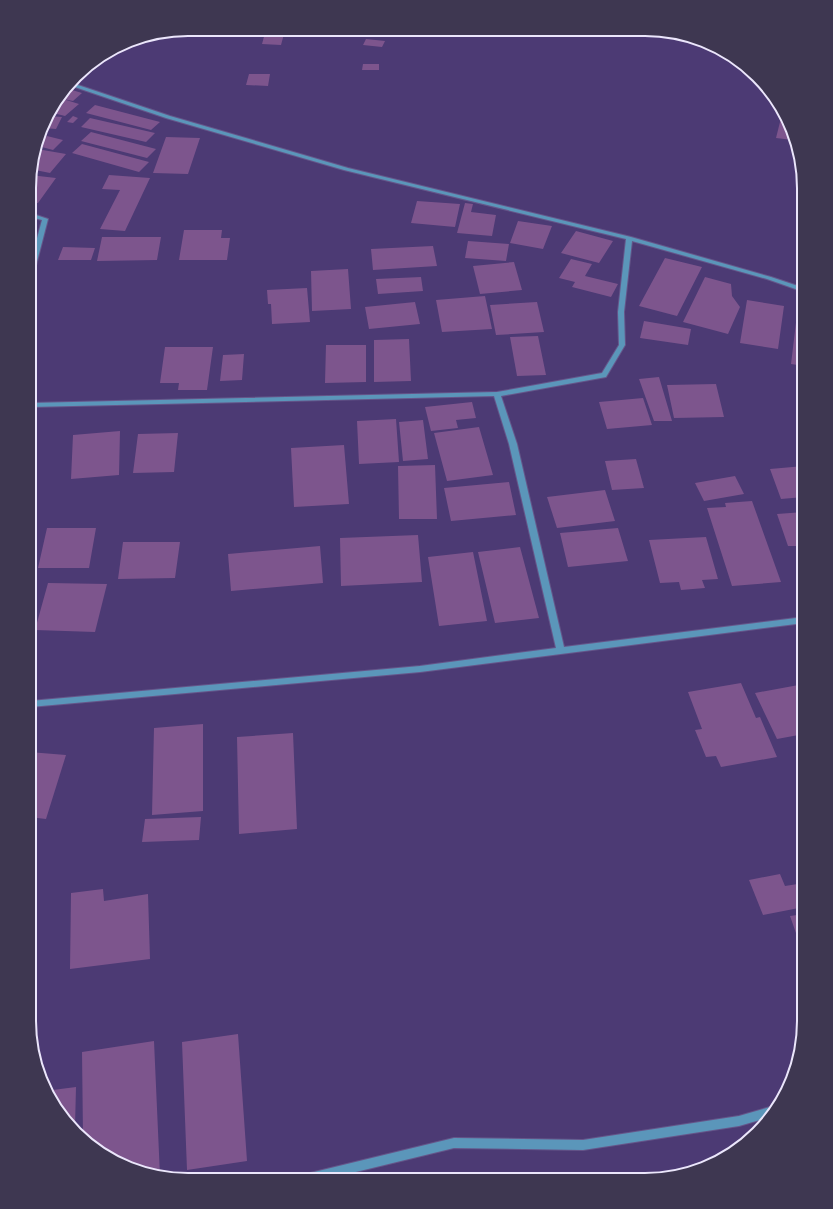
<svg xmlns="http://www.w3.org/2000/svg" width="833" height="1209" viewBox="0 0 833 1209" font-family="Commissioner,sans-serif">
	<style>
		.building { fill: #7d558d }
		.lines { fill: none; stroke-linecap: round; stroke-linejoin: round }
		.minor-casing { stroke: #65568a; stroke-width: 2 }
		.minor { fill: #5b96ba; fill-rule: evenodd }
		.rim { fill: none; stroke: #ebe6fb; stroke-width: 2 }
	</style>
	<rect width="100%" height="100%" fill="#4c3a74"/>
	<!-- building -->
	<path class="building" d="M 372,30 L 388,31 L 387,35 L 370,33 Z
		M 265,33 L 284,34 L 281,45 L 262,44 Z
		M 366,39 L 385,41 L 382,47 L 363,45 Z
		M 363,64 L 379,64 L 379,70 L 362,70 Z
		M 249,74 L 270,74 L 268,86 L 246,85 Z
		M 72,90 L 82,93 L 73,101 L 63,99 Z
		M 63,99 L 79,104 L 65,116 L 49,112 Z
		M 95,105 L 160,122 L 151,130 L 86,113 Z
		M 48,116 L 62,117 L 56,129 L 44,128 Z
		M 73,116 L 78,118 L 73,123 L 67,122 Z
		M 90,118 L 155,133 L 146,142 L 81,127 Z
		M 781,118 L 788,119 L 793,140 L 776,138 Z
		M 91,132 L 156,149 L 147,158 L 81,141 Z
		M 47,136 L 63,140 L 53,150 L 38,146 Z
		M 166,137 L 200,138 L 188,174 L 153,173 Z
		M 82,144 L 149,162 L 139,172 L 72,153 Z
		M 37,149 L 66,154 L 50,173 L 30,169 Z
		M 30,175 L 56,178 L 38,203 L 30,203 Z
		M 109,175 L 150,178 L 125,231 L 100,229 L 120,190 L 102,189 Z
		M 417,201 L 460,204 L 455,227 L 411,223 Z
		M 465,203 L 473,204 L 471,212 L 496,215 L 492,236 L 457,233 Z
		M 518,221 L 552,226 L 543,249 L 510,243 Z
		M 184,230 L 222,230 L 221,238 L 230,238 L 227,260 L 179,260 Z
		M 576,231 L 613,241 L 599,263 L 561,253 Z
		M 102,237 L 161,237 L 157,260 L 97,261 Z
		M 468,241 L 509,244 L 506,261 L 465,258 Z
		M 433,246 L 437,266 L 373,270 L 371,249 Z
		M 63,247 L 95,248 L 91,260 L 58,260 Z
		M 665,258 L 702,267 L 677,316 L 639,306 Z
		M 571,259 L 592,264 L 585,276 L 618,284 L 611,297 L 572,287 L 575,282 L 559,278 Z
		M 514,262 L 522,290 L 480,294 L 473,266 Z
		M 348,269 L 351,309 L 312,311 L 311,271 Z
		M 421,277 L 423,291 L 378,294 L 376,279 Z
		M 705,277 L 731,284 L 732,296 L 740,307 L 728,334 L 683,322 Z
		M 307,288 L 310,322 L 272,324 L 271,304 L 268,304 L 267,290 Z
		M 485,296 L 492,329 L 442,332 L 436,300 Z
		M 747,300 L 784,306 L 778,349 L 740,343 Z
		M 415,302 L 420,324 L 369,329 L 365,307 Z
		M 537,302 L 544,332 L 496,335 L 490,305 Z
		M 798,306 L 804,307 L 804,366 L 791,364 Z
		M 644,321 L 691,329 L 688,345 L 640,338 Z
		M 538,336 L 546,375 L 517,376 L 510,337 Z
		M 409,339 L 411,381 L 374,382 L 374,340 Z
		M 326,345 L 366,345 L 366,382 L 325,383 Z
		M 165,347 L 213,347 L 207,390 L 178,390 L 179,383 L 160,383 Z
		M 244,354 L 242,380 L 220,381 L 223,355 Z
		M 659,377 L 672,421 L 654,421 L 639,379 Z
		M 716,384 L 724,417 L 674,418 L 667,385 Z
		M 643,398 L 652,425 L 607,429 L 599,402 Z
		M 472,402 L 476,418 L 456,420 L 458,428 L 431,431 L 425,407 Z
		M 396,419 L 399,462 L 359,464 L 357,421 Z
		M 423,420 L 428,459 L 403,461 L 399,422 Z
		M 479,427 L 493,475 L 447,481 L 434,433 Z
		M 120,431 L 119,475 L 71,479 L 73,435 Z
		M 178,433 L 174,472 L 133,473 L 138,434 Z
		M 344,445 L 349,504 L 294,507 L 291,448 Z
		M 636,459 L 644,488 L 612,490 L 605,461 Z
		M 435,465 L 437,519 L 399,519 L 398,466 Z
		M 804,466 L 804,497 L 781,499 L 770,469 Z
		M 735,476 L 744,494 L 704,501 L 695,483 Z
		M 509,482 L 516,515 L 451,521 L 444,488 Z
		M 605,490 L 615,521 L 557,528 L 547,497 Z
		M 752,501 L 781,582 L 732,586 L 707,508 L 726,507 L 725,503 Z
		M 804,512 L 804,556 L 802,556 L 799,546 L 788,546 L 777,514 Z
		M 47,528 L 96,528 L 89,568 L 38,568 Z
		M 618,528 L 628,561 L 568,567 L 560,533 Z
		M 418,535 L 422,582 L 341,586 L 340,538 Z
		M 706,537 L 718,579 L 702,580 L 705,588 L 681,590 L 679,582 L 660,583 L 649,540 Z
		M 123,542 L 180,542 L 175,578 L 118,579 Z
		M 320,546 L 323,583 L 231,591 L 228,554 Z
		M 520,547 L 539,618 L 495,623 L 478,552 Z
		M 473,552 L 487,621 L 439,626 L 428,557 Z
		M 30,578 L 35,578 L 31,605 L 30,605 Z
		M 48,583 L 107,584 L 95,632 L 35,630 Z
		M 741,683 L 756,718 L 760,717 L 777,757 L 721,767 L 716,756 L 706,757 L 695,730 L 702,729 L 688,692 Z
		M 804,684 L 804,734 L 777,739 L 755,693 Z
		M 29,718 L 34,718 L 33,734 L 29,735 Z
		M 203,724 L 203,811 L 152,815 L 154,728 Z
		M 293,733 L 297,829 L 239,834 L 237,737 Z
		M 29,752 L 66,755 L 46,819 L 29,817 Z
		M 201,817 L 199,840 L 142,842 L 145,819 Z
		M 780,874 L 785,886 L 804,883 L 804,907 L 763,915 L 749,880 Z
		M 103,889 L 104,901 L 148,894 L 150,959 L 70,969 L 71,893 Z
		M 804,914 L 804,953 L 803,953 L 790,916 Z
		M 238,1034 L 247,1161 L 187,1170 L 182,1042 Z
		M 154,1041 L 160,1176 L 158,1176 L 127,1168 L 91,1147 L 83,1137 L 82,1052 Z
		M 76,1087 L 75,1127 L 45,1091 Z"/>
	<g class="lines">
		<!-- minor casing -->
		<g class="minor-casing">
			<path id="minor" d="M 72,83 L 170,116 L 348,168 L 631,237 L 771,277 L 804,288 L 804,292 L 767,279 L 632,241 L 624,312 L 625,345 L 606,377 L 501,396 L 517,444 L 564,647 L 804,617 L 804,623 L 420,672 L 30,707 L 30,701 L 420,666 L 556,648 L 509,444 L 494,396 L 30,407 L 30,403 L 497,392 L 602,373 L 619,345 L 618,312 L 626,239 L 344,170 L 166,118 L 69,85 Z
				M 30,213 L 48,219 L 33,277 L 30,279 L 30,264 L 42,220 L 30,217 Z
				M 777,1105 L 779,1106 L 770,1117 L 739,1126 L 583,1150 L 454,1148 L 327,1179 L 301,1179 L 302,1175 L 306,1174 L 454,1138 L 583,1140 L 739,1116 Z"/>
		</g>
		<!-- minor -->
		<use href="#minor" class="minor"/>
	</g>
	<!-- crop -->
	<path d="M0 0H833V1209H0ZM188 36H645A152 152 0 0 1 797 188V1021A152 152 0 0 1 645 1173H188A152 152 0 0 1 36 1021V188A152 152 0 0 1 188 36Z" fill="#3e3751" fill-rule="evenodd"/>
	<path class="rim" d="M188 36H645A152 152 0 0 1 797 188V1021A152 152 0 0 1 645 1173H188A152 152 0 0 1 36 1021V188A152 152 0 0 1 188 36Z"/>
</svg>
